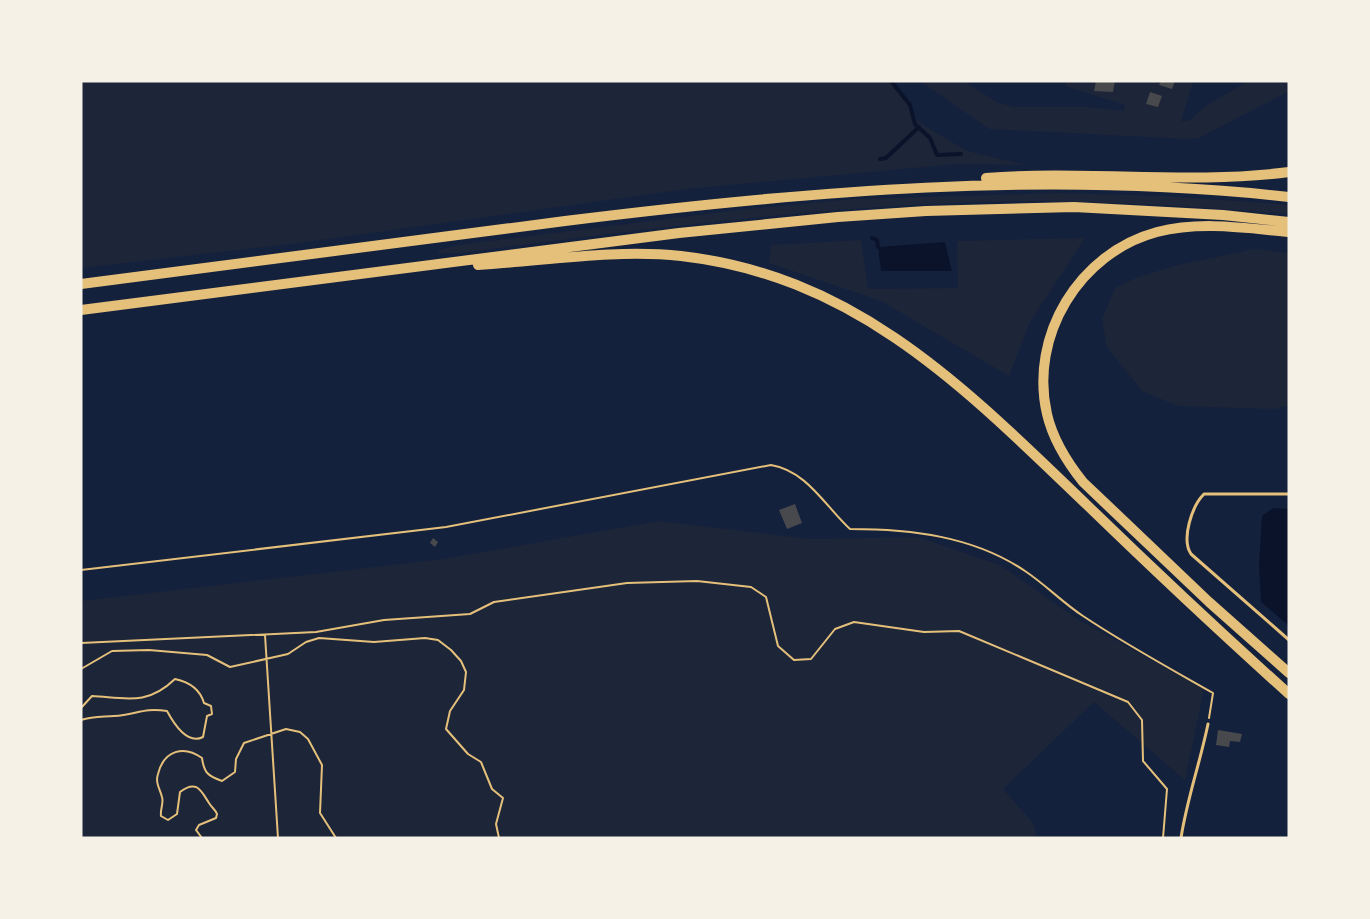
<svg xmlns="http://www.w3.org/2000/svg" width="1370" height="919" viewBox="0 0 1370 919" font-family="Figtree,sans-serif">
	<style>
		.green { fill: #1d2539 }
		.water { fill: #0b132b }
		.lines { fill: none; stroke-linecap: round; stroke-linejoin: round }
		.stream { stroke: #0b132b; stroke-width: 4 }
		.building { fill: #48494c }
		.path { stroke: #e5c07b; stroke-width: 2 }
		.service { stroke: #e5c07b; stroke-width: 3 }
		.motorway { stroke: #e5c07b; stroke-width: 10 }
	</style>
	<rect width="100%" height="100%" fill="#14213d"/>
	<!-- green -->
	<path class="green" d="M 81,81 L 893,81 L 911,104 L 918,122 L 967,151 L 1026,165 L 956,164 L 687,189 L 299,243 L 81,268 Z
		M 920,81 L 964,81 L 998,103 L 1016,107 L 1088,107 L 1124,111 L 1125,105 L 1065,86 L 1067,81 L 1193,81 L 1181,122 L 1190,120 L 1204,107 L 1248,81 L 1289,81 L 1289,91 L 1199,138 L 1187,139 L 989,129 Z
		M 1059,193 L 1164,196 L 1280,204 L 1289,205 L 1289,214 C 1177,205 1065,198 953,203 C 788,210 624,232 460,253 L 438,253 L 439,250 L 458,245 L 738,210 L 853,199 Z
		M 1085,238 L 1030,322 L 1009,376 L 881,301 L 769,263 L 771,245 L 861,240 L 868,289 L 958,288 L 957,241 Z
		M 1255,249 L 1289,253 L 1289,405 L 1276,409 L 1178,406 L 1142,391 L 1107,347 L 1102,319 L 1115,288 L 1138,277 L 1178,265 Z
		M 658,521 L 810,539 L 918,537 L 1000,565 L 1079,620 L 1204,689 L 1185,780 L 1094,702 L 1003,789 L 1033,823 L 1037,838 L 81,838 L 81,601 L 444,559 Z"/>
	<!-- water -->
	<path class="water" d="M 945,242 L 952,271 L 881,271 L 878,247 Z
		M 1273,508 L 1289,509 L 1289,626 L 1261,602 L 1259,565 L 1262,516 Z"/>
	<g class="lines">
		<!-- stream -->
		<path class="stream" d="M 891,81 L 910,105 L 915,124 L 930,138 L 937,155 L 961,154
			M 880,159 L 886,158 L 919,127
			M 872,238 L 877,240 L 878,247"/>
	</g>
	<!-- building -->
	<path class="building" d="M 1096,81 L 1115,81 L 1113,92 L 1094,91 Z
		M 1161,81 L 1175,81 L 1172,89 L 1159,85 Z
		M 1150,92 L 1162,96 L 1158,107 L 1146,104 Z
		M 795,504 L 802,523 L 787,529 L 779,510 Z
		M 433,538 L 438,542 L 435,547 L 430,543 Z
		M 1218,730 L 1242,734 L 1240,742 L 1230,741 L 1229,747 L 1216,745 Z"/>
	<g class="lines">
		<!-- path -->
		<path class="path" d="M 81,570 L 446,527 L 771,465 C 807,471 825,506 850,529 C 911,529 973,536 1025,571 C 1046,585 1063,603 1083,616 C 1125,644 1169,668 1213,693 L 1209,718
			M 265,635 L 278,838
			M 81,643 L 316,632 L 384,620 L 470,614 L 494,602 L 627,583 L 697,581 L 751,587 L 766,597 L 778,646 L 794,660 L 811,659 L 835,629 L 854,622 L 924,632 L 959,631 L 1128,702 L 1142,720 L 1143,761 L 1167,789 L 1163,838
			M 81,669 L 112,651 L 149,650 L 207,655 L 230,667 L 288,654 L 306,642 L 319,638 L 374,642 L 425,638 L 438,640 L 451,650 L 461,661 L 466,672 L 464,690 L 450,711 L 446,729 L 468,754 L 481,762 L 492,789 L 503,798 L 496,824 L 499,838
			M 81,708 L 92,696 C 126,698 147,706 175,679 C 189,682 200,689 204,703 L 211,706 L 212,714 L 207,716 L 203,737 C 187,745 174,724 167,711 C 143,707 136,715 114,716 C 102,717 93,716 81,720
			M 202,838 L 196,830 L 199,825 L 216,818 L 217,814 C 215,809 212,808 209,803 C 201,791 197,779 180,792 L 177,814 L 168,820 L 161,816 C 160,809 164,803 162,797 C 160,789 155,783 158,774 C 164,750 184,745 202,758 C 204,773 208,776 222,781 L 235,772 L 236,759 L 244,743 L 286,729 L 300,732 L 308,739 L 322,765 L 320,813 L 336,838"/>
		<!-- service -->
		<path class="service" d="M 1289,494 L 1204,494 C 1192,506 1181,539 1191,554 L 1289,640
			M 1181,838 C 1187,799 1200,763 1208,724"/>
		<!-- motorway -->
		<path class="motorway" d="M 986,178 C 1087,170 1189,185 1289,172
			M 1289,232 C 1245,228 1200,221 1157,232 C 1079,253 1029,336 1047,414 C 1053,440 1067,462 1083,482 L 1209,602 L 1289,673
			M 478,265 C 545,261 614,249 681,256 C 857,276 966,389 1087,505 C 1153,569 1220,632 1289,694
			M 81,284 C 242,264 404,241 565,221 C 806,191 1046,170 1289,197
			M 81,310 L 679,233 L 838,217 L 926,211 L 1074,207 L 1223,215 L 1289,222"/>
	</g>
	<!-- border -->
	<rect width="1370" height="919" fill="none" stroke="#f6f1e7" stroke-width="165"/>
</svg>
